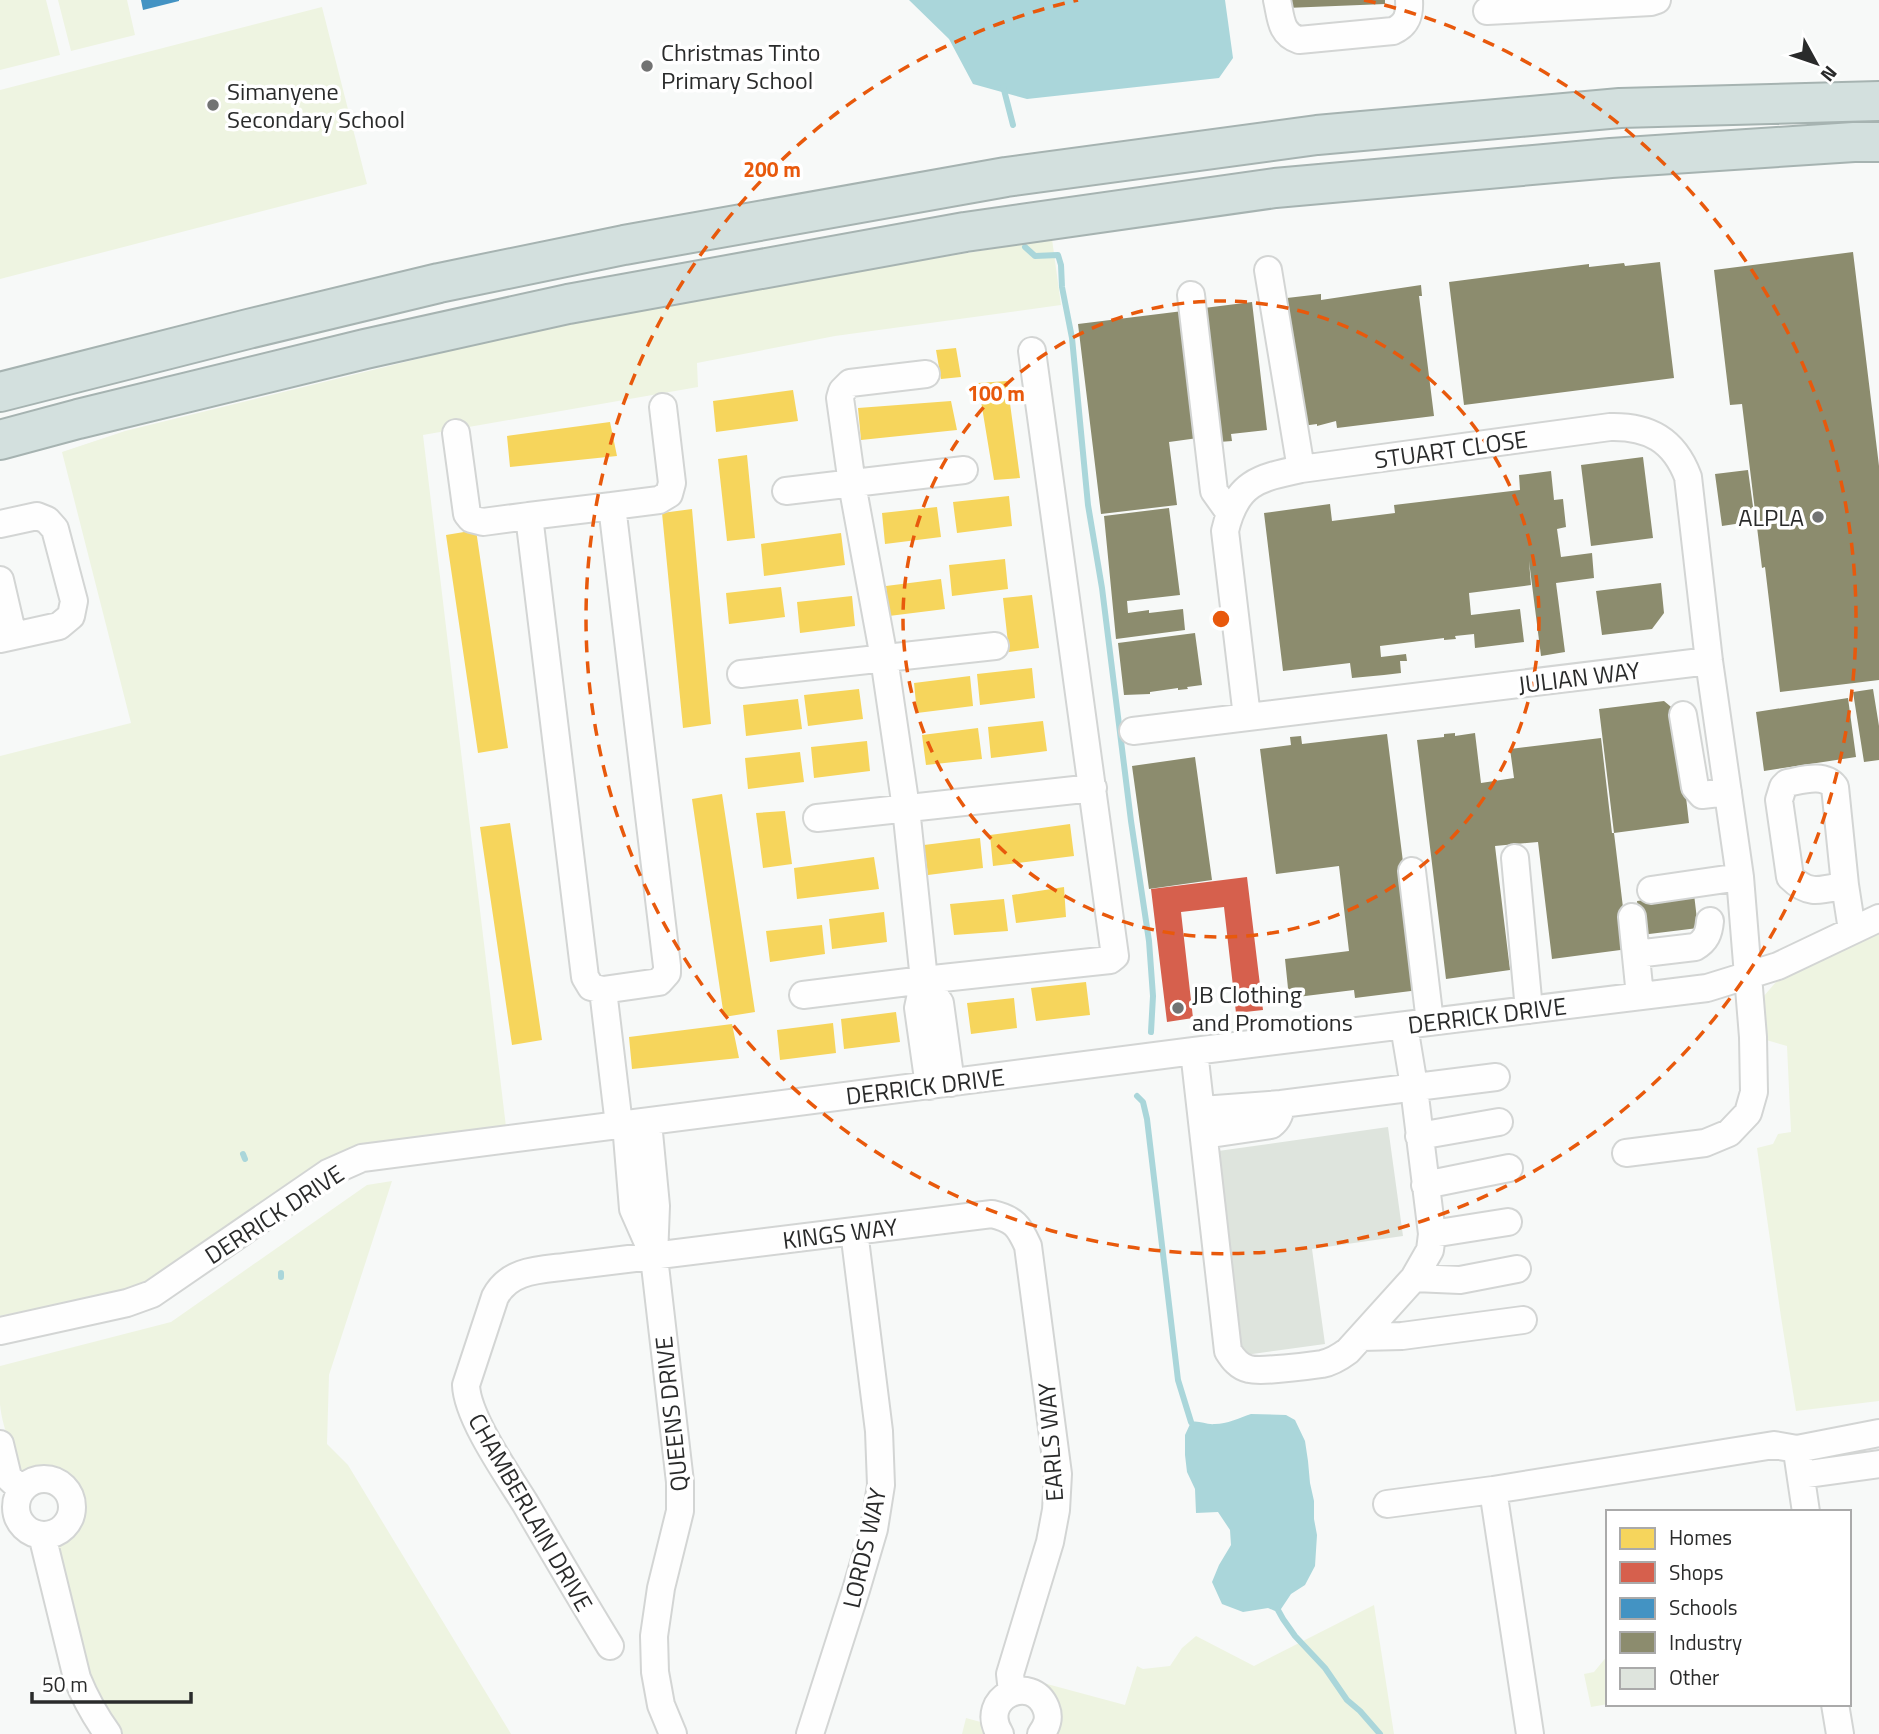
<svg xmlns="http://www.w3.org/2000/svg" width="1879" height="1734" viewBox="0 0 1879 1734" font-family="'Titillium Web',sans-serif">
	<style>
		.green { fill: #eef4e1 }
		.water { fill: #aad6da }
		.homes { fill: #f6d55c }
		.shops { fill: #d6604d }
		.schools { fill: #4393c3 }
		.industry { fill: #8c8c6e }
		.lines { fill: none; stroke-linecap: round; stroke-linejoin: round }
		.stream { stroke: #aad6da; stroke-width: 6 }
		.building { fill: #dee4dd }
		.minor-casing { stroke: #d3d5d4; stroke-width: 30 }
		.highway-casing { stroke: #a6b3b1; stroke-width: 42 }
		.minor { stroke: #fefefe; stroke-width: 26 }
		.highway { stroke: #d3e0de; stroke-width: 38 }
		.ring { fill: none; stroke: #e8590c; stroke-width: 3.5; stroke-dasharray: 12 9 }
		.poi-dot { fill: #727373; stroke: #fff; stroke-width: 2.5 }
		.labels { text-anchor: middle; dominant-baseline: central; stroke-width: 7; stroke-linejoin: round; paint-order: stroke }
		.poi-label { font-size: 24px; fill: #2a2b2b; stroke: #fff; text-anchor: start }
		.street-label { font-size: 24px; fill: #2a2b2b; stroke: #fff }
		.centre { fill: #e8590c; stroke: #fff; stroke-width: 3.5 }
		.ring-label { font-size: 21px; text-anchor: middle; font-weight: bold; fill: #e8590c; stroke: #fff; stroke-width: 7; stroke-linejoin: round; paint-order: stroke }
	</style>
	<rect width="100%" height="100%" fill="#f7f9f8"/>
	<!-- green -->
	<path class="green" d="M 0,0 L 46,0 L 60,55 L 0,70 Z
		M 58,0 L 127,0 L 135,35 L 71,51 Z
		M 322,7 L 367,184 L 0,279 L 0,90 Z
		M 1052,239 L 1061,305 L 835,336 L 697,363 L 698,387 L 423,435 L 506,1127 L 365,1146 L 331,1156 L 315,1165 L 175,1264 L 148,1280 L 128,1288 L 106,1294 L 0,1316 L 0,756 L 131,723 L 62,452 L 125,431 L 478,344 L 702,297 Z
		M 1879,928 L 1879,1401 L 1796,1411 L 1781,1317 L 1757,1148 L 1773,1144 L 1778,1134 L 1791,1132 L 1787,1046 L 1763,1039 L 1763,997 L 1776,982 L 1853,938 Z
		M 392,1181 L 329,1375 L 327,1444 L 348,1465 L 511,1734 L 122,1734 L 95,1696 L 55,1543 C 83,1527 89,1489 56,1476 C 42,1470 26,1480 16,1466 C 12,1461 11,1452 10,1446 C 6,1432 1,1418 0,1404 C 0,1391 0,1378 0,1366 L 171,1322 L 367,1185 Z
		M 1374,1605 L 1394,1734 L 1052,1734 L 1044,1693 L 1047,1684 L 1125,1705 L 1137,1666 L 1143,1669 L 1170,1666 L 1182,1648 L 1196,1636 L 1254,1666 Z
		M 1608,1655 L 1608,1704 L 1591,1707 L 1584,1674 L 1594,1672 Z
		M 966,1718 L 988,1724 L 991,1734 L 962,1734 Z"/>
	<!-- water -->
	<path class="water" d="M 909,0 L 1225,0 L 1233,58 L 1219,78 L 1027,99 L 973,84 L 949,39 Z
		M 1251,1414 L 1286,1415 L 1295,1420 L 1305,1441 L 1308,1461 L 1310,1483 L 1314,1501 L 1314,1519 L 1317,1535 L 1315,1566 L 1305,1585 L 1291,1594 L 1281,1609 L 1275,1611 L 1268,1608 L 1243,1612 L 1222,1604 L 1212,1582 L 1219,1565 L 1231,1545 L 1230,1530 L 1218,1512 L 1196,1513 L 1195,1489 L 1187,1472 L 1185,1455 L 1185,1435 L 1191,1422 C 1199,1420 1206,1425 1215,1424 C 1227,1424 1239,1418 1251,1414 Z"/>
	<!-- homes -->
	<path class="homes" d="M 956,348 L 961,377 L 941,379 L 936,350 Z
		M 1007,381 L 1020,478 L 994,480 L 978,383 Z
		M 793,390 L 798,421 L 716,432 L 713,401 Z
		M 951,401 L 957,430 L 861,440 L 858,408 Z
		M 610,422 L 617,456 L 510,467 L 507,436 Z
		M 747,455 L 755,538 L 727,541 L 718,459 Z
		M 1009,496 L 1012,526 L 957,533 L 953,502 Z
		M 937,507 L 941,537 L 885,544 L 882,513 Z
		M 692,509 L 711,724 L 683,728 L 662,513 Z
		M 476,530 L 508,748 L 478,753 L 446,535 Z
		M 841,533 L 845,565 L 764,576 L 761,544 Z
		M 1005,559 L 1008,589 L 952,596 L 949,565 Z
		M 941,579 L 945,609 L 889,616 L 886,586 Z
		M 781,587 L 785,617 L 729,624 L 726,593 Z
		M 1032,595 L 1039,648 L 1009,652 L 1003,598 Z
		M 852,596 L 855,626 L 800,633 L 797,602 Z
		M 1032,668 L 1035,698 L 980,705 L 977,674 Z
		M 970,676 L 973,706 L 917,713 L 914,683 Z
		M 859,689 L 863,719 L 808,726 L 804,695 Z
		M 798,699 L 802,729 L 746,736 L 743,705 Z
		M 1043,721 L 1047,751 L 991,758 L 988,727 Z
		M 978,728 L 982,759 L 926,765 L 922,735 Z
		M 867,741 L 870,771 L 814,778 L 811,747 Z
		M 800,752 L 804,782 L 748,789 L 745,758 Z
		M 722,794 L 755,1012 L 724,1017 L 692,799 Z
		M 785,811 L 792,864 L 763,868 L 756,813 Z
		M 510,823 L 542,1040 L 512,1045 L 480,827 Z
		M 1070,824 L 1074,856 L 993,866 L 990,835 Z
		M 980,838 L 983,868 L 928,875 L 924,845 Z
		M 874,857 L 879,889 L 797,899 L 794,868 Z
		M 1064,887 L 1066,917 L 1016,923 L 1012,895 Z
		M 1004,899 L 1008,931 L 954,935 L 950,904 Z
		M 884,912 L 887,942 L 832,949 L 829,919 Z
		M 822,925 L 825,954 L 770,962 L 766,931 Z
		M 1086,982 L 1090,1015 L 1036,1021 L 1031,988 Z
		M 1014,998 L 1017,1028 L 971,1034 L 967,1003 Z
		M 896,1012 L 900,1042 L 844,1049 L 841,1019 Z
		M 833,1023 L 836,1053 L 780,1060 L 777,1030 Z
		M 732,1024 L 739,1058 L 632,1069 L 629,1037 Z"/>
	<!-- shops -->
	<path class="shops" d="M 1247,877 L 1263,1010 L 1236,1013 L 1224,907 L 1181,912 L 1193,1018 L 1167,1022 L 1151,889 Z"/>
	<!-- schools -->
	<path class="schools" d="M 141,0 L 179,0 L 179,1 L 143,10 Z"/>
	<!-- industry -->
	<path class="industry" d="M 1286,0 L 1385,0 L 1385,4 L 1286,8 Z
		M 1853,252 L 1879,466 L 1879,680 L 1780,692 L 1765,567 L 1762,568 L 1742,404 L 1730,405 L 1714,270 Z
		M 1660,262 L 1674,378 L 1464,405 L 1449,282 L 1589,264 L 1589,267 L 1624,263 L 1625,266 Z
		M 1421,285 L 1422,296 L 1419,296 L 1434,416 L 1337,428 L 1336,421 L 1317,426 L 1317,424 L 1302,426 L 1287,298 L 1321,294 L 1321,300 Z
		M 1252,302 L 1267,430 L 1231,434 L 1232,441 L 1219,442 L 1204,308 Z
		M 1183,311 L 1198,438 L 1169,442 L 1177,505 L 1101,514 L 1078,324 Z
		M 1643,457 L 1653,538 L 1591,546 L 1581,465 Z
		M 1748,470 L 1755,521 L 1722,526 L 1715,474 Z
		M 1551,471 L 1554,500 L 1563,499 L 1566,527 L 1557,529 L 1561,557 L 1592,553 L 1594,578 L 1556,583 L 1565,652 L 1541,656 L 1529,561 L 1531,585 L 1469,593 L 1471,615 L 1520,609 L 1524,642 L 1475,648 L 1474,634 L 1455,636 L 1456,639 L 1444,640 L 1444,638 L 1380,646 L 1381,657 L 1406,654 L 1407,661 L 1400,661 L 1401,673 L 1384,675 L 1352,678 L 1350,663 L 1283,671 L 1264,513 L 1330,504 L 1332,521 L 1395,513 L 1394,505 L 1520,490 L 1519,475 Z
		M 1169,508 L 1180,595 L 1127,601 L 1128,613 L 1149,610 L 1149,613 L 1183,609 L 1185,630 L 1116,639 L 1104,516 Z
		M 1661,583 L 1664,613 L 1652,629 L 1602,635 L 1596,591 Z
		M 1195,633 L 1202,685 L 1187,687 L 1188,689 L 1178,690 L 1178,688 L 1150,692 L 1150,694 L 1124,695 L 1118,643 Z
		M 1873,689 L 1879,726 L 1879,760 L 1864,762 L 1853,692 Z
		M 1848,698 L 1856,757 L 1764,771 L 1756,712 Z
		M 1664,701 L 1676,711 L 1689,823 L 1614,833 L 1628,949 L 1552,959 L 1538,842 L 1495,846 L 1510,970 L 1446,979 L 1417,740 L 1444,737 L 1444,734 L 1455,733 L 1455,736 L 1475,733 L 1481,783 L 1514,778 L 1510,749 L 1601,738 L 1612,833 L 1614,833 L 1599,709 Z
		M 1387,734 L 1419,990 L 1355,998 L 1354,990 L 1289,998 L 1285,959 L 1349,951 L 1339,866 L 1276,874 L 1260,749 L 1291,745 L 1290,737 L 1301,736 L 1302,744 Z
		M 1195,757 L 1212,880 L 1149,889 L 1132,766 Z
		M 1694,894 L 1698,928 L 1641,935 L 1637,901 Z"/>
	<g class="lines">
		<!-- stream -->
		<path class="stream" d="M 1003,86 L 1013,125
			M 1025,247 L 1035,256 L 1058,255 L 1061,265 L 1062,287 L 1072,338 L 1088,505 L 1102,588 L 1131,821 L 1149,941 L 1153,996 L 1151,1032
			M 1137,1096 L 1143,1102 L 1147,1119 L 1178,1380 L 1191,1422
			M 243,1154 L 245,1159
			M 281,1273 L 281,1277
			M 1278,1610 L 1283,1619 L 1295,1636 L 1325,1668 L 1347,1700 L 1360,1711 L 1380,1734"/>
	</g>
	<!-- building -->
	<path class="building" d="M 1388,1127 L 1403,1236 L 1312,1249 L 1325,1344 L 1238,1356 L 1211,1152 Z"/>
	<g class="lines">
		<!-- minor casing -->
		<g class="minor-casing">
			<path id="minor" d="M 1277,0 C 1281,17 1280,34 1299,40 L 1393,31 C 1407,25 1410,15 1409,0
				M 1487,11 L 1651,2 L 1657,0
				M 1268,270 L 1301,469
				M 1191,295 L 1214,491 L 1229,512
				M 926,374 L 850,383 L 842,391 L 840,398 L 852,484 L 884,658 L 906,808 L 924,980 L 918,1008 L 929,1086
				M 456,433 L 467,514 L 471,519 L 483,522 L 529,516
				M 786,491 L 964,470
				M 612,506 L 667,966 L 667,973 L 659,982 L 603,990 L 591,987 L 585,977 L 529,516 Z
				M 612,506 L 659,500 L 669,494 L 672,483 L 663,407
				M 0,524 L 37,516 L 47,520 L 55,529 L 74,601 L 71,616 L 59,626 L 0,639
				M 0,580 L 13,636
				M 741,674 L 995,646
				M 1683,715 L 1695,787 L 1702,795 L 1728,792
				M 1247,717 L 1225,531 C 1236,483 1258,478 1301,469 L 1610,427 C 1649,426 1674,440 1688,477 L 1709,661 L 1740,877 L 1753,1037 L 1754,1092 L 1748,1113 L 1729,1133 L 1705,1143 L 1626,1153
				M 1133,731 L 1709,661
				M 817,818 L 1093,788
				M 1515,858 L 1529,1010
				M 1412,871 L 1430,1022
				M 1845,885 C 1821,890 1809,896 1790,877 L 1779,800 L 1783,787 L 1787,783 C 1803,780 1824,773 1835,787 L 1845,885 L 1852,930
				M 1651,890 L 1740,877
				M 1632,917 L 1640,996
				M 1636,954 L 1695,947 C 1706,941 1709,933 1710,921
				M 924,980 L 940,1003 L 951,1083
				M 603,990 L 619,1125
				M 803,995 L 924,980 L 1110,960 L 1115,956 L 1032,351
				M 1194,1051 L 1228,1351 C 1233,1359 1239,1367 1249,1369 C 1261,1372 1308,1366 1322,1364 C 1332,1362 1340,1357 1348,1351 L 1414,1278 L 1430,1250 L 1432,1234 L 1413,1080 L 1404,1026
				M 1202,1110 L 1281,1104 L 1496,1077
				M 648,1122 L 656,1206 L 654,1257 L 680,1482 L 680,1511 L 661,1588 L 654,1636 L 655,1672 L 661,1705 L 673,1734
				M 626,1124 L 633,1209 L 652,1252
				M 1204,1135 L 1271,1125 C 1279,1119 1280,1113 1281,1104
				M 1419,1136 L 1499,1122
				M 1425,1185 L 1509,1168
				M 1432,1234 L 1508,1222
				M 1414,1278 L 1460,1280 L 1517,1269
				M 0,1331 L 127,1303 L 152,1294 L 328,1173 L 362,1158 L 1194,1051 L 1707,988 L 1778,966 L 1879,918
				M 1361,1337 L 1402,1336 L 1523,1320
				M 0,1444 L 8,1477 L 22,1490
				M 1798,1458 L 1806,1512
				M 1801,1475 L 1879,1464
				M16 1507a28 28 0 1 1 56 0a28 28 0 1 1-56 0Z
				M 1493,1490 L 1530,1734
				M 1387,1504 L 1493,1490 L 1774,1445 L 1797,1449 L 1879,1433
				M 42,1535 L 77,1678 C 85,1698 95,1716 108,1734
				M 610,1646 C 581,1599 553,1551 525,1503 C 507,1474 467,1417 466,1385 L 495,1297 C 510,1268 543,1270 571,1266 L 992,1214 C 1014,1219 1019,1226 1028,1246 L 1058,1474 L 1056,1510 L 1050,1542 L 1010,1674 L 1012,1692
				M 1835,1704 L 1840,1734
				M 810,1734 L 856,1590 L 874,1529 L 881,1485 L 879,1431 L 854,1231
				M 1000,1734 C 977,1698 1032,1672 1046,1708 C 1050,1718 1047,1726 1041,1734"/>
		</g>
		<!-- highway casing -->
		<g class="highway-casing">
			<path id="highway" d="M 0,392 L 248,329 L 439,283 L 624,245 L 1006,177 L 1317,135 L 1620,108 L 1879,101
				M 0,440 L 78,419 L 365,349 L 568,304 L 965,232 L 1275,188 L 1611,158 L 1854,142 L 1879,142"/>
		</g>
		<!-- minor -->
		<use href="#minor" class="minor"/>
		<!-- highway -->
		<use href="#highway" class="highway"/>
	</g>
	<!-- distance rings -->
	<g class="ring">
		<circle cx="1221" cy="619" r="318"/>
		<path d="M1364 0A635 635 0 1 1 1078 0"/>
	</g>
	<!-- markers -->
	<g class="poi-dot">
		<circle cx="647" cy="66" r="7"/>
		<circle cx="213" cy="105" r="7"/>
		<circle cx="1818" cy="517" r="7"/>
		<circle cx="1178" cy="1008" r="7"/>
	</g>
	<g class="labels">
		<!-- poi labels -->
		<g class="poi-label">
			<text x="661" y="52">Christmas Tinto<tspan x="661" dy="28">Primary School</tspan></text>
			<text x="227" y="91">Simanyene<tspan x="227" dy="28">Secondary School</tspan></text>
			<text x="1804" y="517" text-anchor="end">ALPLA</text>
			<text x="1192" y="994">JB Clothing<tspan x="1192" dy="28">and Promotions</tspan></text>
		</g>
		<!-- street labels -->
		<g class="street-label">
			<text transform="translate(1451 449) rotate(-8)">STUART CLOSE</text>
			<text transform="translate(1579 677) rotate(-7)">JULIAN WAY</text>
			<text transform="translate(1487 1015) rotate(-7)">DERRICK DRIVE</text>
			<text transform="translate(925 1086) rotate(-7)">DERRICK DRIVE</text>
			<text transform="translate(274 1214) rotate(-33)">DERRICK DRIVE</text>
			<text transform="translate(840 1233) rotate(-7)">KINGS WAY</text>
			<text transform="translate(671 1414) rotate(-96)">QUEENS DRIVE</text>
			<text transform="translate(1050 1442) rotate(-94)">EARLS WAY</text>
			<text transform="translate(531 1512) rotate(60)">CHAMBERLAIN DRIVE</text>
			<text transform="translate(864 1548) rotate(-77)">LORDS WAY</text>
		</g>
	</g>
	<circle cx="1221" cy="619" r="10" class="centre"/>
	<g class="ring-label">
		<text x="772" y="177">200 m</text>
		<text x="996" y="401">100 m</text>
	</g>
	<!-- legend -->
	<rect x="1606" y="1510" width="245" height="196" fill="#ffffff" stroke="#aaaaaa" stroke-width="2"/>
	<rect x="1620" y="1528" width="35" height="21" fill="#f6d55c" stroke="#aaaaaa" stroke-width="2"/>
	<text x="1669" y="1545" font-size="21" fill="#2a2b2b">Homes</text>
	<rect x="1620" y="1562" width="35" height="21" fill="#d6604d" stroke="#aaaaaa" stroke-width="2"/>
	<text x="1669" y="1580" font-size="21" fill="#2a2b2b">Shops</text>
	<rect x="1620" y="1598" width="35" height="21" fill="#4393c3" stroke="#aaaaaa" stroke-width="2"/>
	<text x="1669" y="1615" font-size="21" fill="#2a2b2b">Schools</text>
	<rect x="1620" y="1632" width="35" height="21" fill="#8c8c6e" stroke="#aaaaaa" stroke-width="2"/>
	<text x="1669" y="1650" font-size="21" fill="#2a2b2b">Industry</text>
	<rect x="1620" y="1668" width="35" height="21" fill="#dee4dd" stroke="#aaaaaa" stroke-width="2"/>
	<text x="1669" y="1685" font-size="21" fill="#2a2b2b">Other</text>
	<!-- north arrow -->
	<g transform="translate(1816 63) rotate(130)" stroke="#ffffff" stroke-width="5" paint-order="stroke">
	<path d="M0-5L12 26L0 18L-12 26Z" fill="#2a2b2b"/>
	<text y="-10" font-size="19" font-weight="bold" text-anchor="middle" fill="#2a2b2b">N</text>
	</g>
	<!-- scale -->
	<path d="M32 1692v10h159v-10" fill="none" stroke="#2a2b2b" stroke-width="3.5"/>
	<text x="42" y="1692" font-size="21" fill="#2a2b2b" stroke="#ffffff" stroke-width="5" paint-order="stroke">50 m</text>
</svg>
